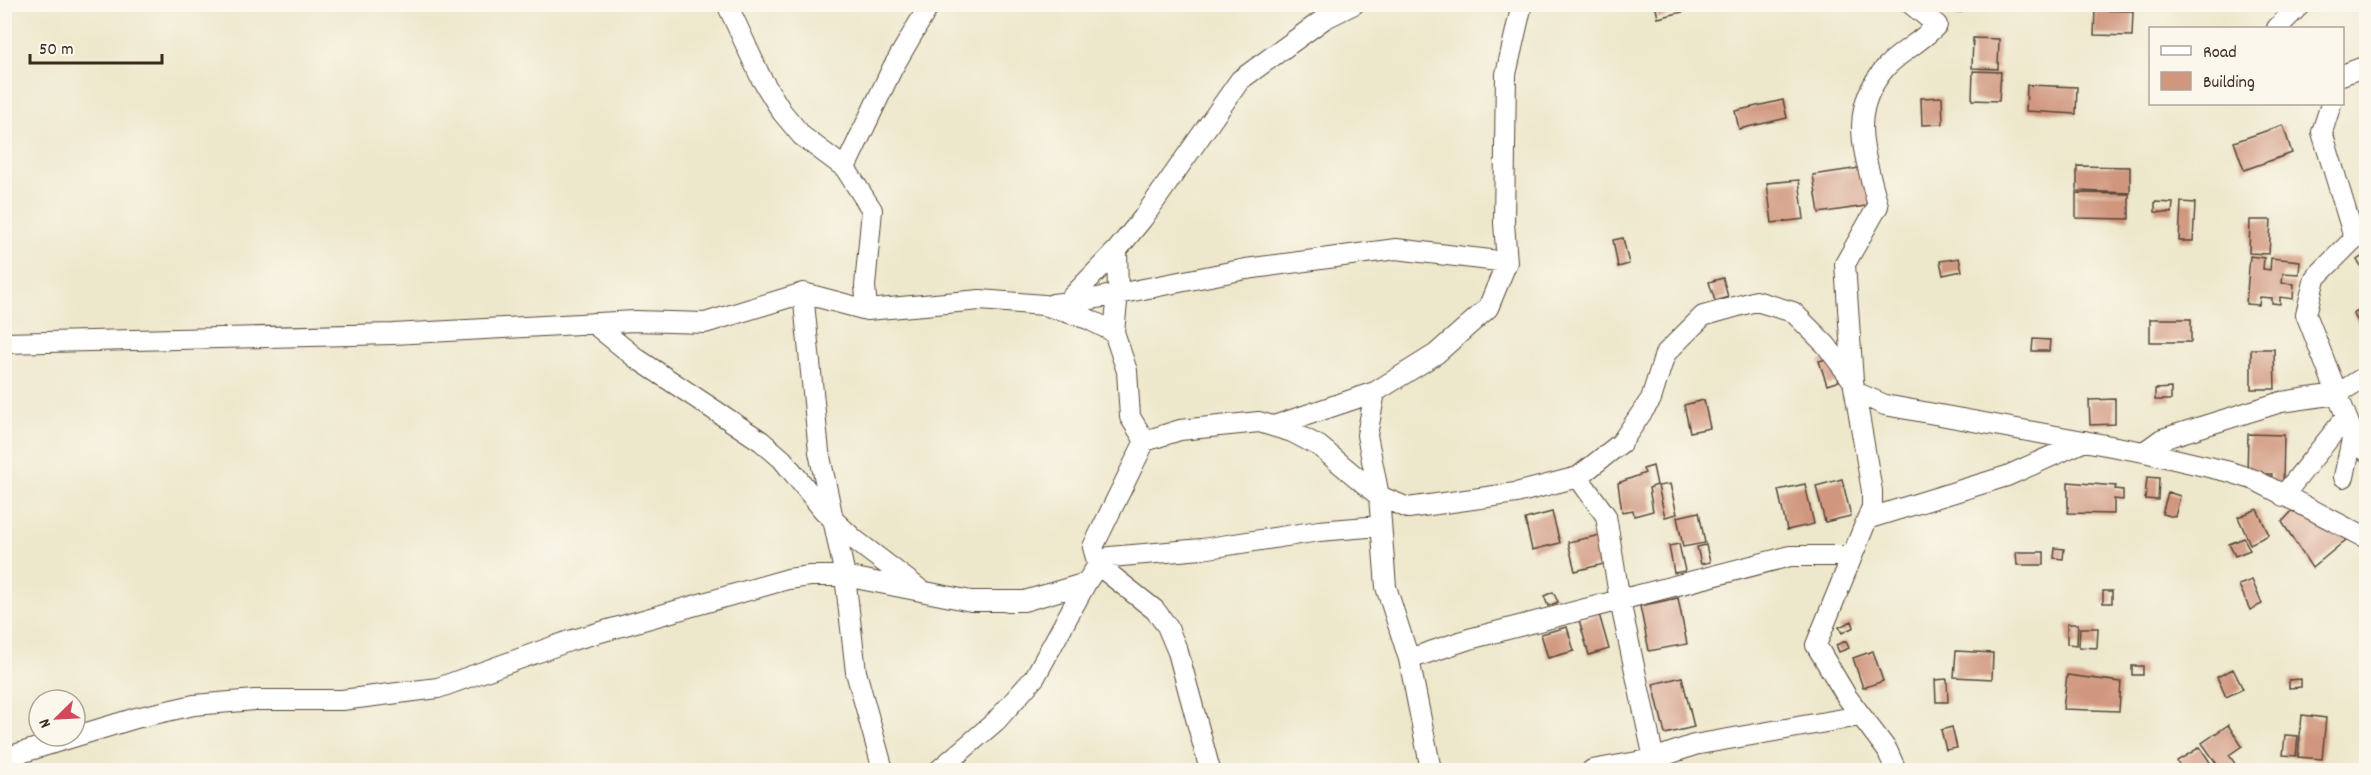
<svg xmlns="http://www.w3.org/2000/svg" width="2371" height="775" viewBox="0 0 2371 775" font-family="Dekko,sans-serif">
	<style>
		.building { fill: #d0967e }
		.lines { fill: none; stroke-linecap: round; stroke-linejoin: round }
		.minor-casing { stroke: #564638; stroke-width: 22 }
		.minor { stroke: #fff; stroke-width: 20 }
	</style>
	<rect width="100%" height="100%" fill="#fbf7ec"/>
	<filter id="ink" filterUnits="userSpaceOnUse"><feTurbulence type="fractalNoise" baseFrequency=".0167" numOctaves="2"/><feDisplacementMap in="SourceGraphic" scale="12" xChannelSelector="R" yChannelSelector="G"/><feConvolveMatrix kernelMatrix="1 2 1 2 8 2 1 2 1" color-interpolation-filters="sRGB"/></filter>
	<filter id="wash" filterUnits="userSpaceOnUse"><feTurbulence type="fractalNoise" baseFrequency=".008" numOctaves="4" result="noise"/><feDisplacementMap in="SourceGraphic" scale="24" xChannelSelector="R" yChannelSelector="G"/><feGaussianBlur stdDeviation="1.35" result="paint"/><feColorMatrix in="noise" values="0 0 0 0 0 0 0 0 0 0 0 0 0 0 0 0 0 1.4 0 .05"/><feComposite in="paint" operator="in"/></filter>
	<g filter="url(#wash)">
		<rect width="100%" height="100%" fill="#ede7cb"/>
		<g id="blocks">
			<!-- building -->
			<path class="building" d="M 1655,4 L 1711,4 L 1711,5 L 1658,18 Z
				M 1923,4 L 1962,4 L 1962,12 L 1923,12 Z
				M 2095,10 L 2133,11 L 2132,36 L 2094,35 Z
				M 1973,38 L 1999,39 L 1998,69 L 1972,68 Z
				M 1973,71 L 2001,72 L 1999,101 L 1972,100 Z
				M 2027,85 L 2077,87 L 2076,114 L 2026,111 Z
				M 1942,97 L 1943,124 L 1922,125 L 1921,98 Z
				M 1783,100 L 1787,118 L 1739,129 L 1735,111 Z
				M 2283,125 L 2292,153 L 2244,170 L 2234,142 Z
				M 2077,166 L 2130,167 L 2130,193 L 2077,191 Z
				M 1866,167 L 1872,205 L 1819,213 L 1813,175 Z
				M 1799,180 L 1804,219 L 1772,223 L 1767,183 Z
				M 2076,193 L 2129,194 L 2129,219 L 2076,218 Z
				M 2155,202 L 2173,203 L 2172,213 L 2155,212 Z
				M 2181,202 L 2195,203 L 2193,241 L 2179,241 Z
				M 2250,220 L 2271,220 L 2269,254 L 2249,253 Z
				M 1623,238 L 1629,264 L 1618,267 L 1613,240 Z
				M 2366,254 L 2366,276 L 2357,260 Z
				M 2250,256 L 2264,258 L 2263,269 L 2270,270 L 2271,258 L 2300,261 L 2299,274 L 2283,273 L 2282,283 L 2294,284 L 2293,299 L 2280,297 L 2280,304 L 2272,303 L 2272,298 L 2260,297 L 2259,305 L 2246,304 Z
				M 1959,258 L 1962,271 L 1943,275 L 1940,261 Z
				M 1723,278 L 1728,297 L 1715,301 L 1709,282 Z
				M 2366,305 L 2366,336 L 2353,313 Z
				M 2150,319 L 2191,319 L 2191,342 L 2150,342 Z
				M 2033,339 L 2050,340 L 2049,351 L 2032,351 Z
				M 2251,349 L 2274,349 L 2275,389 L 2251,389 Z
				M 1831,358 L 1839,381 L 1827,385 L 1819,361 Z
				M 2171,388 L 2171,400 L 2155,400 L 2155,389 Z
				M 2115,399 L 2115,424 L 2090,425 L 2089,400 Z
				M 1704,400 L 1710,428 L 1690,432 L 1684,405 Z
				M 2248,434 L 2284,435 L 2283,484 L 2271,483 L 2272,474 L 2247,474 Z
				M 1653,466 L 1657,485 L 1649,488 L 1653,511 L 1634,516 L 1633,510 L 1622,512 L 1618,483 L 1645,473 L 1643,469 Z
				M 2147,477 L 2159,478 L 2158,500 L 2145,499 Z
				M 1842,479 L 1851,516 L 1825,522 L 1816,486 Z
				M 2068,482 L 2116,486 L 2115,489 L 2123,490 L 2123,500 L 2114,499 L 2114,514 L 2068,513 Z
				M 1670,484 L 1677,514 L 1665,517 L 1658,486 Z
				M 1805,484 L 1814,524 L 1787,530 L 1778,490 Z
				M 2168,492 L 2180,496 L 2175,517 L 2162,514 Z
				M 2257,509 L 2269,535 L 2250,544 L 2238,517 Z
				M 2292,511 L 2352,535 L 2312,568 L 2282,522 Z
				M 1552,512 L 1560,543 L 1532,550 L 1525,519 Z
				M 1699,512 L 1705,543 L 1683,547 L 1677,517 Z
				M 1601,535 L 1608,563 L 1575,571 L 1568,542 Z
				M 2244,538 L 2250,550 L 2235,556 L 2229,544 Z
				M 1679,544 L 1685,571 L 1674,573 L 1669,546 Z
				M 1706,545 L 1710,562 L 1701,564 L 1697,547 Z
				M 2055,548 L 2064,549 L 2063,559 L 2054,558 Z
				M 2016,552 L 2044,552 L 2044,565 L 2017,565 Z
				M 2252,580 L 2262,604 L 2250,610 L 2239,585 Z
				M 2103,591 L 2112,591 L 2112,603 L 2103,603 Z
				M 1553,592 L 1558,602 L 1548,606 L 1544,596 Z
				M 1678,598 L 1687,644 L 1649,651 L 1640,606 Z
				M 1599,614 L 1609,649 L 1589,655 L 1579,620 Z
				M 1852,621 L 1854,627 L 1842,633 L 1839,627 Z
				M 2067,624 L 2078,624 L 2077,645 L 2067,644 Z
				M 1567,627 L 1574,651 L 1548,658 L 1541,634 Z
				M 2080,628 L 2098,628 L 2097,648 L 2079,647 Z
				M 1846,641 L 1849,648 L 1839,652 L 1836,645 Z
				M 1873,651 L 1883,681 L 1863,688 L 1853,658 Z
				M 1956,651 L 1993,653 L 1992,679 L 1954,677 Z
				M 2132,666 L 2143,666 L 2143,675 L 2132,675 Z
				M 2233,669 L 2243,689 L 2226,697 L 2217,677 Z
				M 2067,675 L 2121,682 L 2119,711 L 2063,709 Z
				M 1682,677 L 1694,727 L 1665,734 L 1653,684 Z
				M 1947,679 L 1948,702 L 1936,702 L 1935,680 Z
				M 2301,679 L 2301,687 L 2289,688 L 2289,680 Z
				M 2302,715 L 2326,718 L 2322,759 L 2298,757 Z
				M 2228,725 L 2242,746 L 2229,755 L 2236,765 L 2228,770 L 2221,770 L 2202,743 Z
				M 1952,727 L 1957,748 L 1946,750 L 1941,730 Z
				M 2285,735 L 2298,736 L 2296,756 L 2283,755 Z
				M 2200,747 L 2215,770 L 2182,770 L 2177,761 Z"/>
		</g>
	</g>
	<g filter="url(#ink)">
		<use href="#blocks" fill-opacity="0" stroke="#564638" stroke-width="1.5"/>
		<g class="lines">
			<!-- minor casing -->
			<g class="minor-casing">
				<path id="minor" d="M 727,4 L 761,78 L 782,112 L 802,136 L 845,168 L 872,210 L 865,286 L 867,310
					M 2277,28 L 2301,4
					M 2342,75 L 2366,66
					M 2331,104 L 2322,132 L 2354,237
					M 845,168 L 892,69 L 930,4
					M 2366,227 L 2315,278 L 2306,314 L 2353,434 L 2366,451
					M 803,293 L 819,452 L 845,576 L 856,672 L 883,770
					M 1066,303 L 1117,250 L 1143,218 L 1240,80 L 1324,19 L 1354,4
					M 1053,304 L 1087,300 L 1246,269 L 1396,249 L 1507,262
					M 593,323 L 636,358 L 761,441 L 782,459 L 824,511 L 855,540 L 918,588
					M 1114,332 L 1118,293 L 1117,250
					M 4,343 L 393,334 L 635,321 L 705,323 L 803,293 L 867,310 L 980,300 L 1044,305 L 1088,319 L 1114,332 L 1127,371 L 1130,417 L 1145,441 L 1180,430 L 1259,422 L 1292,432 L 1319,446 L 1379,496 L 1408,508 L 1516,493 L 1578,477 L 1621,443 L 1651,399 L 1665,354 L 1703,316 L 1756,301 L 1793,312 L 1826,345 L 1853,381 L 1855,392 L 1885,405 L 2144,452 L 2230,472 L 2255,480 L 2366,538
					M 1853,381 L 1845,264 L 1878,206 C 1865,154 1846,111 1887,66 C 1902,51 1922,41 1937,25 L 1911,4
					M 1855,392 L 1872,491 L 1872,507 L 1816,645 L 1847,697 L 1887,750 L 1896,770
					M 1274,426 L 1375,392
					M 1145,441 L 1093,547 L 1098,565 L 1155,610 L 1167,626 L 1178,652 L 1210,770
					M 2144,452 L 2162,439 L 2281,402 L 2337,394 L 2366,376
					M 1578,477 L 1606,516 L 1620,601 L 1654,759 L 1592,770
					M 2344,477 L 2353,434
					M 2283,496 L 2346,417
					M 1870,518 L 2007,476 L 2085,441
					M 1409,659 L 1469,639 L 1790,556 L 1850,556
					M 4,758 L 136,718 L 194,705 L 255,700 L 342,700 L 438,688 L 569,641 L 788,579 L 810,576 L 845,576 L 971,601 L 1024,601 L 1086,583
					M 939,770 L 996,721 L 1035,677 L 1086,583 L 1098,565 L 1110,557 L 1202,549 L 1319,531 L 1380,526
					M 1431,770 L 1409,659 L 1386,587 L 1379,496 L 1367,435 L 1375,392 L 1436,354 L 1488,308 L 1507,262 L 1504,223 L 1506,74 L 1522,4
					M 1657,770 L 1654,759 L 1694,745 L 1860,716"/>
			</g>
			<!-- minor -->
			<use href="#minor" class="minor"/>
		</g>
	</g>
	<!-- margin -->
	<rect width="2371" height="775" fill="none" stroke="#fbf7ec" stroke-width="24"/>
	<!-- legend -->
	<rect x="2149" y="27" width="195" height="78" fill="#fbf7ec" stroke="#aea59a" stroke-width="1.5"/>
	<rect x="2161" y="46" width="30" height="9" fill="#ffffff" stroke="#aea59a" stroke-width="1.5"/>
	<text x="2203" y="57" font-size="18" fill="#3b2a1e">Road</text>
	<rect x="2161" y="72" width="30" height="18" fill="#d0967e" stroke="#aea59a" stroke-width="1.5"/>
	<text x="2203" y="87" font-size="18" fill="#3b2a1e">Building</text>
	<!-- north arrow -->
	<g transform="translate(57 718) rotate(246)"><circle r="28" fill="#fbf7ec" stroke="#aea59a" stroke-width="1.5"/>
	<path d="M0-4.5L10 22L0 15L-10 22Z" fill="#d1495b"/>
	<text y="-9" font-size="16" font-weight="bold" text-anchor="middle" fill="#3b2a1e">N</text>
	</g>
	<!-- scale -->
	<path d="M30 54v9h132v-9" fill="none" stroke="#3b2a1e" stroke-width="3"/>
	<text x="39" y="54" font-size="18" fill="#3b2a1e" stroke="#fbf7ec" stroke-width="4.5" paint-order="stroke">50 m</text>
</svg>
